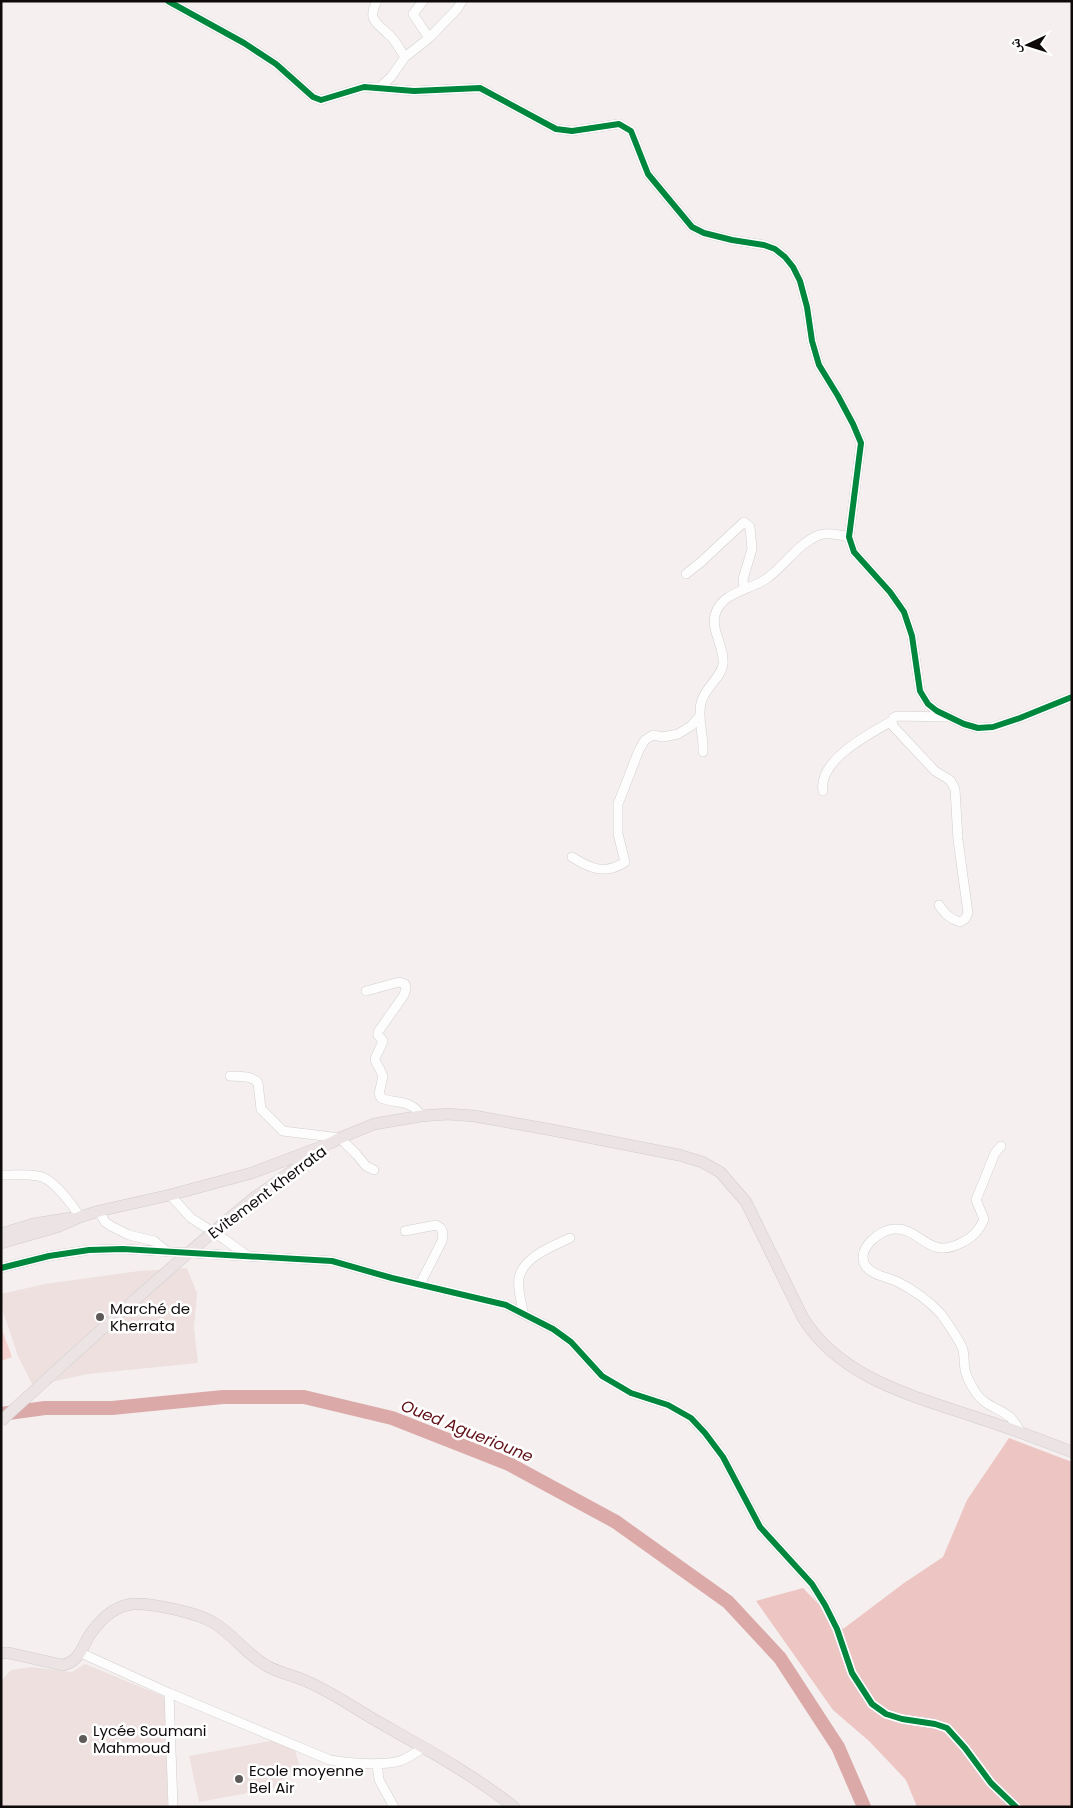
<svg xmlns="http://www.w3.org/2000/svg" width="1073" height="1808" viewBox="0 0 1073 1808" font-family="Poppins,'Noto Naskh Arabic',sans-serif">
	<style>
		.built { fill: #ede0df }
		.green { fill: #f5d2cf }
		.forest { fill: #edc5c2 }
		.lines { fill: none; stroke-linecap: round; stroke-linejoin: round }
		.river { stroke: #dbaaa8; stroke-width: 14 }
		.minor-casing { stroke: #d2cecd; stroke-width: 10 }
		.major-casing { stroke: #d0cdcd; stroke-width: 12 }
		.minor { stroke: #fefdfd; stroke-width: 9 }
		.major { stroke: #ece4e4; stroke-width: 11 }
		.major-bridge-casing { stroke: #d0cdcd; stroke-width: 12; stroke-linecap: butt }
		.major-bridge { stroke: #ece4e4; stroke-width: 11 }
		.cycleway-casing { stroke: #fff; stroke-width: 9 }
		.cycleway { stroke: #00873e; stroke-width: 6 }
		.poi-dot { fill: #5f5a5a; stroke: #fff; stroke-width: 2 }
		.labels { text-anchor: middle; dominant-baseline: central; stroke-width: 5; stroke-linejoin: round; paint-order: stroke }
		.street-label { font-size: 15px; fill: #0e0a0a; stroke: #fff }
		.poi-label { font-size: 15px; fill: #0e0a0a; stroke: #fff; text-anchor: start }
		.water-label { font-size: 16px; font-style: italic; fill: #621017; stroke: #fff }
	</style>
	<rect width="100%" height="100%" fill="#f5f0ef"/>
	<!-- built -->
	<path class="built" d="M 187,1268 L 197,1293 L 194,1328 L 198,1363 L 88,1374 L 33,1386 L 18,1356 L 1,1306 L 1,1294 L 45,1284 L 139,1271 Z
		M 85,1664 L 165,1697 L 168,1807 L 1,1807 L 1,1681 L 11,1670 L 31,1667 L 72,1672 Z
		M 282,1739 L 294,1746 L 300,1768 L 293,1770 L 275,1788 L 199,1802 L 189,1756 Z"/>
	<!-- green -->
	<path class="green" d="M 1,1327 L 12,1357 L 1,1361 Z"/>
	<!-- forest -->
	<path class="forest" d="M 1009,1438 L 1072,1462 L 1072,1807 L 917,1807 L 906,1780 L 869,1741 L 833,1710 L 756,1601 L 803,1588 L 843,1629 L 904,1583 L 943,1557 L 967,1500 Z"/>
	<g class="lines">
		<!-- river -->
		<path class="river" d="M 1,1414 L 45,1408 L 112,1408 L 223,1397 L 304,1397 L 392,1418 L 509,1464 L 616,1522 L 728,1602 L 780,1658 L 838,1747 L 864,1807"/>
		<!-- minor casing -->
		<g class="minor-casing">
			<path id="minor" d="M 168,1 L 244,43 L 276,64 L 313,97 L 321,100 L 364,87 L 414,91 L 480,88 L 556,129 L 572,131 L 619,124 L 631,131 L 648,174 L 692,227 L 704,233 L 732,240 L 764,245 L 775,249 L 785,257 L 793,267 L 800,281 L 807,307 L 812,341 L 819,365 L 838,396 L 853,424 L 861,443 L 849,537 L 854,552 L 890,592 L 904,612 L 912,636 L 920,691 L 928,704 L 937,711 L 964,724 L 978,728 L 993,727 L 1020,718 L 1072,697
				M 377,1 C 367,20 376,22 388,34 C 395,39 400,50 405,57
				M 423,1 L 413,14 L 429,38
				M 380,87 L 391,77 L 405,57 L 429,38 L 457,9 L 462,1
				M 686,574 L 701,562 L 744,522 L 750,527 L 752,549 L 743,579 L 744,589
				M 703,752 C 704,735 697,719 701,703 C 704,688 722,677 723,664 C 725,648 711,631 715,615 C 721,592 750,590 766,579 C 785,566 797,544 819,535 C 827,532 840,535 849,537
				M 823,791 C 818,760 869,734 892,721
				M 572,857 C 591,869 605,875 625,862 L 618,834 L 618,804 L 639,750 L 645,740 L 653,735 L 663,737 L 678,734 L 691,726 L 699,717
				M 939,905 C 945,914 950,919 960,922 L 965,919 L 968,913 L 958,840 L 955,789 L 950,780 L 935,771 L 893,726 L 892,721 L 893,718 L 897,716 L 946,717
				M 366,991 L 399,982 L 405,984 L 406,988 L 404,995 L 378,1032 L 378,1035 L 383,1041 C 373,1066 372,1052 383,1076 L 379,1094 L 381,1098 C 395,1104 412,1099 421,1116
				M 230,1076 C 240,1077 251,1075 258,1083 L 261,1109 L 283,1131 L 340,1138 L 357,1155 L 366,1166 L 374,1170
				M 1001,1146 L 995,1153 L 976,1200 L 984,1219 C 980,1230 971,1239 961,1243 C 928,1260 921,1228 895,1229 C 880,1229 856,1249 865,1265 C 872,1276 888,1277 898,1282 C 914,1290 929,1301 941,1314 C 948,1324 959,1339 963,1350 C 965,1358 963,1368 967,1376 C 969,1382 973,1388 976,1393 C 985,1406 999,1408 1010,1417 C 1014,1421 1018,1428 1021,1432
				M 1,1175 C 13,1175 26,1174 38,1176 C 53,1178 72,1204 80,1217
				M 170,1195 L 191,1218 L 224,1239 L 249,1257
				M 99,1211 L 105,1222 L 111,1226 L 129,1235 L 154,1241 L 168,1252
				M 405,1231 L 436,1225 L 441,1228 L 443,1234 L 442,1241 L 420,1284
				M 1,1268 L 49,1256 L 89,1250 L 123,1249 L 332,1261 L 392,1278 L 506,1305 L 553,1329 L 571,1342 L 602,1376 L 631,1393 L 668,1405 L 691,1418 L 705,1433 L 723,1457 L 760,1527 L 812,1584 L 825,1605 L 837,1629 L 852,1673 L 872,1704 L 886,1714 L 902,1719 L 935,1724 L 947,1728 L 965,1748 L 991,1783 L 1016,1807
				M 523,1313 C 522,1303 517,1289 519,1278 C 523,1257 553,1246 570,1238
				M 81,1653 L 169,1693 L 173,1807
				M 169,1693 L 330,1760 C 347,1763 384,1766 400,1761 C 408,1758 417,1752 424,1747
				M 377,1763 L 379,1780 L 394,1807"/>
		</g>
		<!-- major casing -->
		<g class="major-casing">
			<path id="major" d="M 254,1198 L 317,1153
				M 1,1234 L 33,1224 L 71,1218
				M 1,1243 L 57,1227 L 80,1217 L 99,1211 L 170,1195 L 252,1173 L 331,1143 L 340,1138 L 374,1124 L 421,1116 L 448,1114 L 474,1116 L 552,1130 L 679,1155 L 702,1162 L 720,1172 L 746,1202 L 803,1318 C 841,1379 914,1396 978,1418 C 1010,1428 1041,1440 1072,1452
				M 1,1653 L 9,1653 L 62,1665 C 80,1662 82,1646 91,1633 C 101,1619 116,1605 134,1604 C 153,1603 198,1613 214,1623 C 234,1635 247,1655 267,1666 C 279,1673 293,1675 306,1681 C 332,1692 357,1710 382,1724 C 428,1750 472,1774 514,1807"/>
		</g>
		<!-- minor -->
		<use href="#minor" class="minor"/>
		<!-- major -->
		<use href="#major" class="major"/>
		<!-- major-bridge casing -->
		<g class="major-bridge-casing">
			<path id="major-bridge" d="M 1,1421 C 84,1345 167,1269 254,1198"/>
		</g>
		<!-- major-bridge -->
		<use href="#major-bridge" class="major-bridge"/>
		<!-- cycleway casing -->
		<g class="cycleway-casing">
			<path id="cycleway" d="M 168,1 L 244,43 L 276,64 L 313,97 L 321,100 L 364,87 L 414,91 L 480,88 L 556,129 L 572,131 L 619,124 L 631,131 L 648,174 L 692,227 L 704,233 L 732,240 L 764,245 L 775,249 L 785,257 L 793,267 L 800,281 L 807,307 L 812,341 L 819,365 L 838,396 L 853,424 L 861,443 L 849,537 L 854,552 L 890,592 L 904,612 L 912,636 L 920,691 L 928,704 L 937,711 L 964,724 L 978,728 L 993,727 L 1020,718 L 1072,697
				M 1,1268 L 49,1256 L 89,1250 L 123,1249 L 332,1261 L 392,1278 L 506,1305 L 553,1329 L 571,1342 L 602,1376 L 631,1393 L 668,1405 L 691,1418 L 705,1433 L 723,1457 L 760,1527 L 812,1584 L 825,1605 L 837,1629 L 852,1673 L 872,1704 L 886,1714 L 902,1719 L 935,1724 L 947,1728 L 965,1748 L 991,1783 L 1016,1807"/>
		</g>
		<!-- cycleway -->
		<use href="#cycleway" class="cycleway"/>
	</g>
	<!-- markers -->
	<g class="poi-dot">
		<circle cx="100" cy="1317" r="5"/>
		<circle cx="83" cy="1739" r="5"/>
		<circle cx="239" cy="1779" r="5"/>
	</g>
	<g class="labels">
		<!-- street labels -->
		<g class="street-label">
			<text transform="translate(267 1192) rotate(-37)">Evitement Kherrata</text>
		</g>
		<!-- poi labels -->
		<g class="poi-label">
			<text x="110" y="1308">Marché de<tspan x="110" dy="17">Kherrata</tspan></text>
			<text x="93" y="1730">Lycée Soumani<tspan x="93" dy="17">Mahmoud</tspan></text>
			<text x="249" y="1770">Ecole moyenne<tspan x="249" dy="17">Bel Air</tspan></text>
		</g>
		<!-- water labels -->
		<g class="water-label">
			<text transform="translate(467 1431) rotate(22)">Oued Aguerioune</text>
		</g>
	</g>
	<!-- border -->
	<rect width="1073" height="1808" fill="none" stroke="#0e0a0a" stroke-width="5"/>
	<!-- north arrow -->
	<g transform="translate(1028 45) rotate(266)" stroke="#ffffff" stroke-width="4" paint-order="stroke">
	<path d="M0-4L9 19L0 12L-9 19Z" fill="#0e0a0a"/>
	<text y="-8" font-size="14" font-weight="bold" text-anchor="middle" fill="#0e0a0a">ش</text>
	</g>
</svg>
